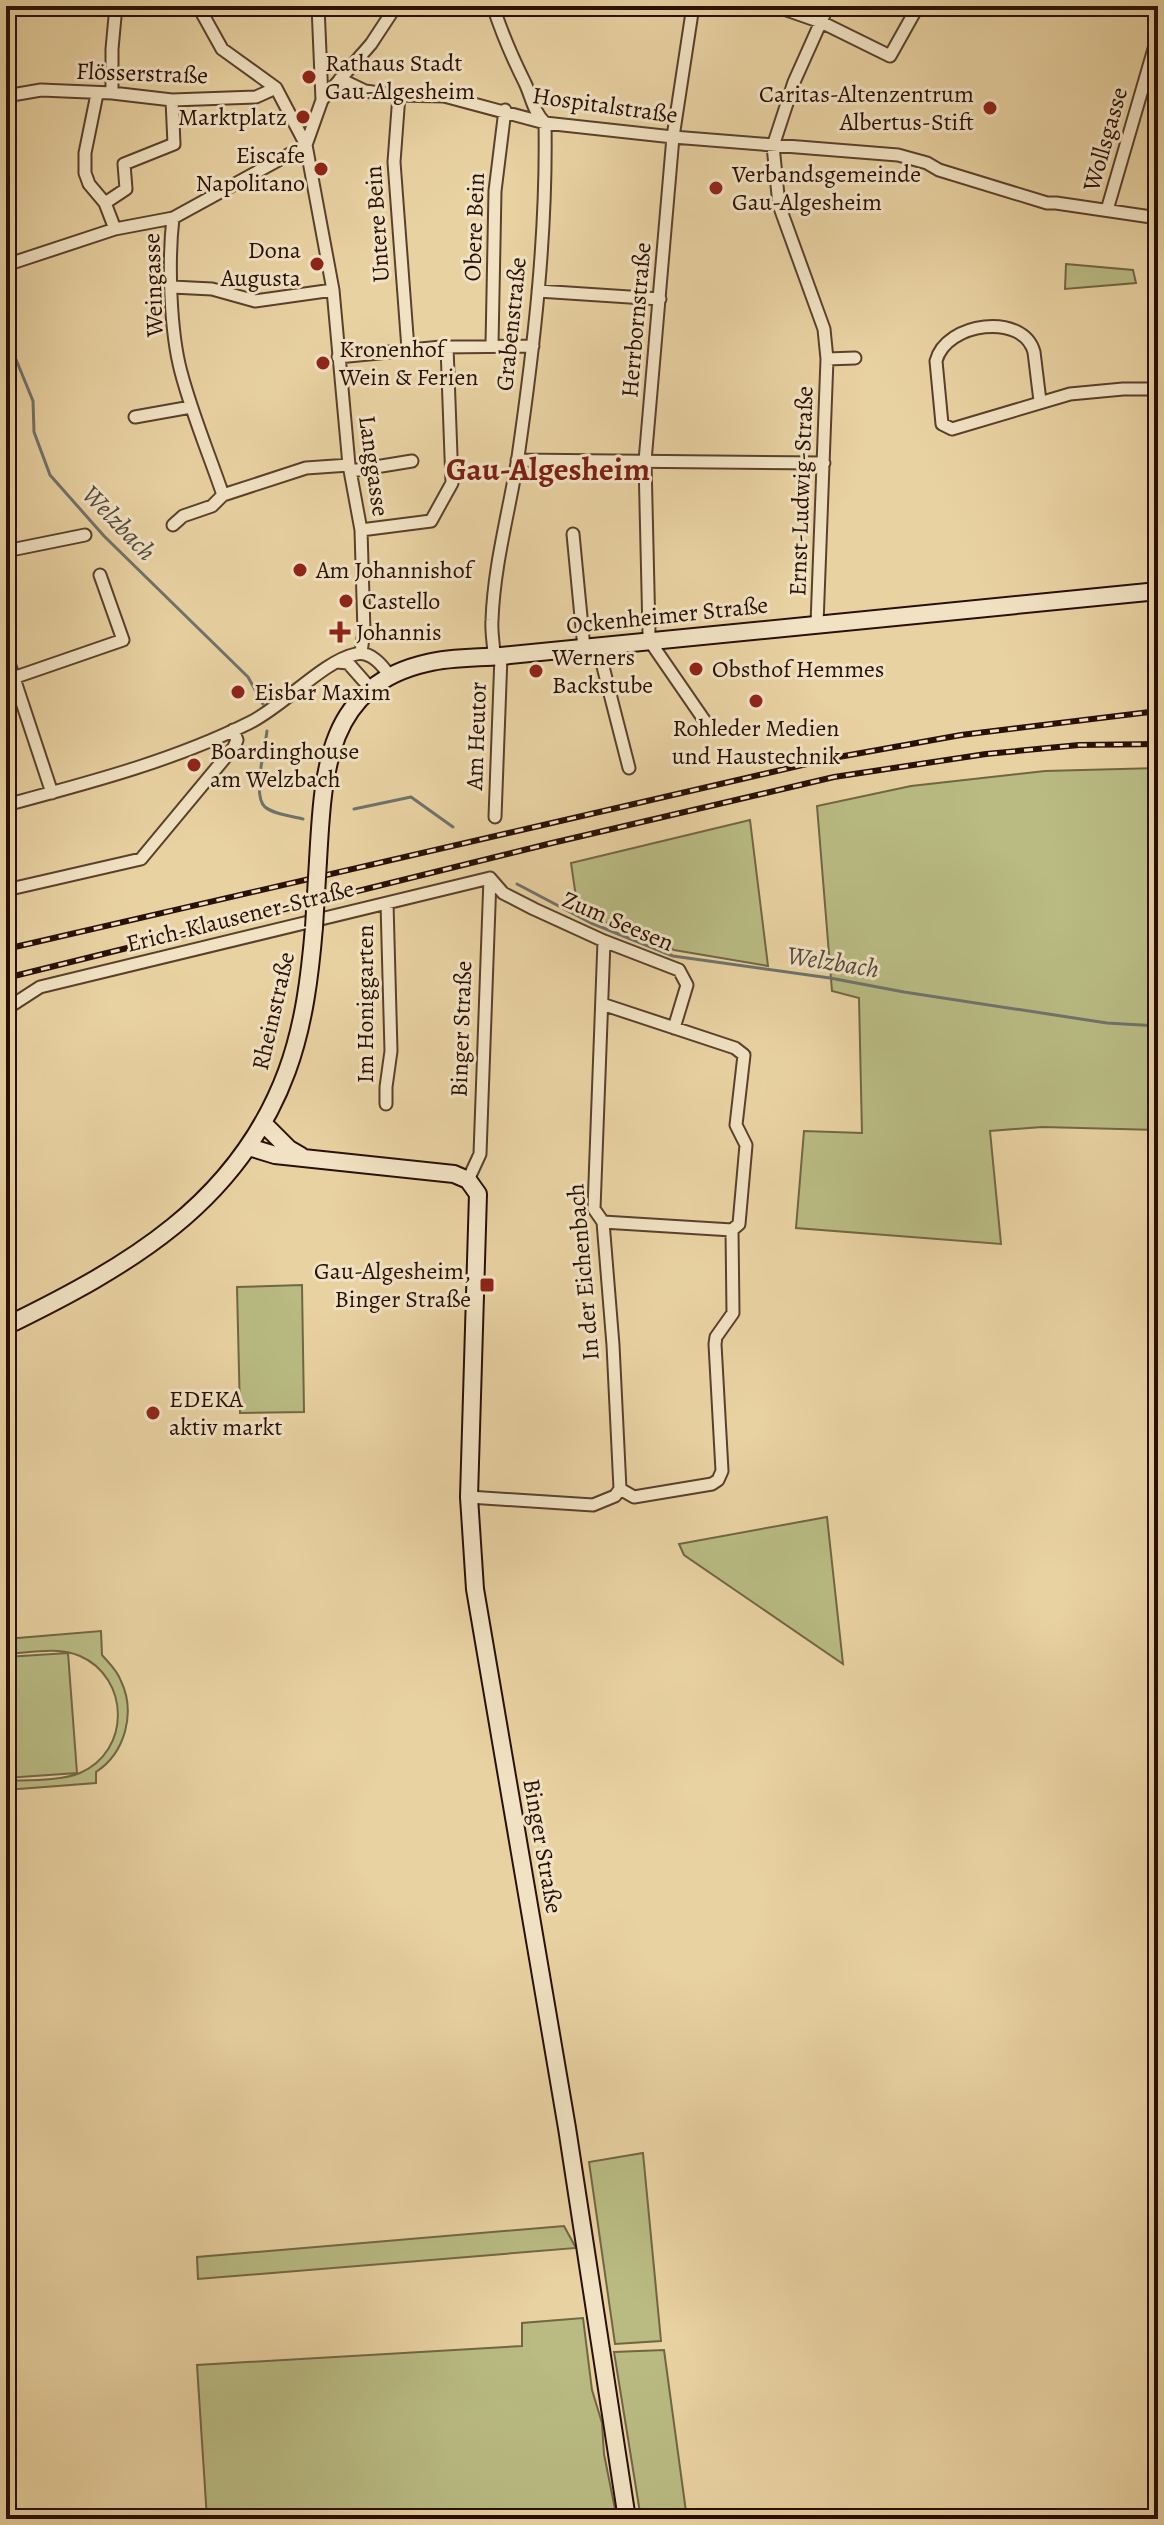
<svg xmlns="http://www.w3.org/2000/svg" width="1164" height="2525" viewBox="0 0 1164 2525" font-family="Alegreya,serif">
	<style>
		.green { fill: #b9bb83; stroke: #716644; stroke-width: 2 }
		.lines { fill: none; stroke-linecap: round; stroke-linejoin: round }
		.stream { stroke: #6e736c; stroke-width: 3 }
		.street-casing { stroke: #59402c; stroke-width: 15 }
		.secondary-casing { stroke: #291005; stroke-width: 20 }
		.street { stroke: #f1e2c3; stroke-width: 11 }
		.secondary { stroke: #f1e2c3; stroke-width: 16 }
		.rail-casing { stroke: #291005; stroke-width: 6 }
		.rail { stroke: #f1e2c3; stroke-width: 3; stroke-dasharray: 9; stroke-linecap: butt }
		.secondary-bridge-casing { stroke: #291005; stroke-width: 20; stroke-linecap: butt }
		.secondary-bridge { stroke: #f1e2c3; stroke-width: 16 }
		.poi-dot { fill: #8f2418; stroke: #f1e2c3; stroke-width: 3 }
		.labels { text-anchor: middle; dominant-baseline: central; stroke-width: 6; stroke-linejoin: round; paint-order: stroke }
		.poi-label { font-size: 24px; fill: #291005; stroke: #f1e2c3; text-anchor: start }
		.street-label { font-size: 24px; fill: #291005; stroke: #f1e2c3 }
		.water-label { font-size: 26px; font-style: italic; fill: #514a41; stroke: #f1e2c3 }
		.district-label { font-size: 32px; font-weight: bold; fill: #7a1f14; stroke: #f1e2c3 }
	</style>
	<rect width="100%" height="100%" fill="#e9d2a2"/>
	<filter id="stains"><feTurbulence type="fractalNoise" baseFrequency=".0025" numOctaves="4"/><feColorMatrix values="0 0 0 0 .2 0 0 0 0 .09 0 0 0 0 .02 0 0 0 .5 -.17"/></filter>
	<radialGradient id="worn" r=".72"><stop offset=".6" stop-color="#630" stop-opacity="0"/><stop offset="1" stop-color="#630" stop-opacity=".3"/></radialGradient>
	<!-- green -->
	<path class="green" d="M 1066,264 L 1133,270 L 1136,283 L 1065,289 Z
		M 1158,768 L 1158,1130 L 1042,1127 L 990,1131 L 1001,1244 L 796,1228 L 804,1131 L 862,1133 L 859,998 L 832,991 L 817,806 L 911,786 L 1045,771 Z
		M 750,820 L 768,966 L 674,950 L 578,911 L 571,863 Z
		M 302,1285 L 304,1412 L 240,1413 L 237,1287 Z
		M 827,1517 L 843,1664 L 684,1555 L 679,1544 Z
		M 101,1631 L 102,1655 C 109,1663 117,1670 121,1681 C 136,1713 125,1753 96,1772 L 96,1783 L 6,1790 L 6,1781 C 27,1780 61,1781 80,1773 C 131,1751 130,1678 80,1656 C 58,1646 29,1653 6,1654 L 6,1639 Z
		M 68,1653 L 77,1773 L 6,1778 L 6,1657 Z
		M 643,2153 L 661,2341 L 615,2344 L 589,2162 Z
		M 564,2226 L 576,2248 L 198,2279 L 197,2257 Z
		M 583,2318 L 592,2390 L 602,2423 L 604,2454 L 615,2509 L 486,2519 L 207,2519 L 197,2365 L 522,2346 L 522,2323 Z
		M 664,2350 L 687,2519 L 641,2519 L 614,2352 Z"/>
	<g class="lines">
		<!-- stream -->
		<path class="stream" d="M 6,335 L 33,401 L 34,432 L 50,475 L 104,536 L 248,677 L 263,704
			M 267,731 C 265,748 252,796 265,807 C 275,815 292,816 303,819
			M 354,809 L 411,797 L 453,827
			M 517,884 L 591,923 L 673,956 L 830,978 L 904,992 L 1107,1023 L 1158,1026"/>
		<!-- street casing -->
		<g class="street-casing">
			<path id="street" d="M 201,6 L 202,13 L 222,49 L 276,88 L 306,145 L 333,290 L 349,465 L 361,530 L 364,632 L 361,652
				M 318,6 L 322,100
				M 493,6 C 502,34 512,57 525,83 C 532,98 533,111 545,123 C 547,235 534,346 518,457 C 509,512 494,565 492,620 C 491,632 494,645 494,657
				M 693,6 L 673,137 L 645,461 L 649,633 L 649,640 L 711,730
				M 775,6 L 821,22 L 890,56 L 918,6
				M 340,79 L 365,91 L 394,95 L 444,96 L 545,123 L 673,137 L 898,155 L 927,163 L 939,170 L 1047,203 L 1056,203 L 1158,218
				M 112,93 L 112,49 L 116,6
				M 97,94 L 85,153 L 85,173 L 89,184 L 105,203 L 115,229
				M 399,95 L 394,162 L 408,349
				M 6,96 L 41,90 L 112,93 L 172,100 L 256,97 L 276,88
				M 306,145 L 322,100 L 371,44 L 396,6
				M 105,203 L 126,189 L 124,164 L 174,144 L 172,100
				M 1107,210 L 1158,35
				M 173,218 C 168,261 170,331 181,372 C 192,414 209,454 223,495
				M 6,265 L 115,229 L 173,218 L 306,145
				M 172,287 L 212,289 L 255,301 L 333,290
				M 538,291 L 660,299
				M 492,345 L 495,191 L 505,110
				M 338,357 L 441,347 L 533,346
				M 827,359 L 855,358
				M 1040,401 L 1034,352 C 1023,312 946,322 936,361 L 942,424 L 952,429 L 1070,394 L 1123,389 L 1149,389 L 1158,391
				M 135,417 L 191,407
				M 517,460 L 824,463
				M 351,471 L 412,461
				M 173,525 L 183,516 L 212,506 L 223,495 L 306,468 L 349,465
				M 361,530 L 431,521 L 452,483 L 447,347
				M 573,534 L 584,648
				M 6,551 L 85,535
				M 817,624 L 827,359 L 824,329 L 779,205 L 773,146 L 794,82 L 828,6
				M 598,647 L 629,768
				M 6,654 L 52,793
				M 337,662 L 348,663 L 371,689
				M 13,678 L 123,640 L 100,575
				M 6,805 C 88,783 173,761 249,723 C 284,706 323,661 356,654 C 371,651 382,665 390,676
				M 495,817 L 501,656
				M 490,878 L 503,893 L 534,909 L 604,941 L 679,970 L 687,985 L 674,1028
				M 6,890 L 141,859 L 234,747 L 237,740 L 233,730
				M 602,1004 L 735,1048 L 744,1055 L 736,1125 L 746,1145 L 739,1224 L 732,1230
				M 6,1009 L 40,987 L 490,878
				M 6,1014 L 6,1029
				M 386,1104 L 386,1087 L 391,1051 L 387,903
				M 468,1180 L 480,1154 L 490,878
				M 603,1222 L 732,1230
				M 620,1489 L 634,1497 L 712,1484 L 718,1480 L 722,1471 L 715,1344 L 716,1337 L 733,1313 L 732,1230
				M 469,1497 L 593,1505 L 615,1496 L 620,1489 L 613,1345 L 603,1222 L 594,1209 L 604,941"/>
		</g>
		<!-- secondary casing -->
		<g class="secondary-casing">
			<path id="secondary" d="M 318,861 C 323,775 325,686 427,663 C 451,657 477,658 501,656 L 1158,591
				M 263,1123 L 289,1149 L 301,1156
				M 249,1147 L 275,1155 L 454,1174 L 468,1180 L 478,1194 L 469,1497 L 475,1589 L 567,2128 L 627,2519
				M 6,1326 C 127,1267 238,1204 287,1071 C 304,1025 310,975 314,927"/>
		</g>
		<!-- street -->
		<use href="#street" class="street"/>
		<!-- secondary -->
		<use href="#secondary" class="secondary"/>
		<!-- rail casing -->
		<g class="rail-casing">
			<path id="rail" d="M 6,949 L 833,758 L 961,735 L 1158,711
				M 6,978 L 552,843 L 834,777 L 986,754 L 1079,745 L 1158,744"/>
		</g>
		<!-- rail -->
		<use href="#rail" class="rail"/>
		<!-- secondary-bridge casing -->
		<g class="secondary-bridge-casing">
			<path id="secondary-bridge" d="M 314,927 L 318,861"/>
		</g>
		<!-- secondary-bridge -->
		<use href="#secondary-bridge" class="secondary-bridge"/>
	</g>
	<!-- markers -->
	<g class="poi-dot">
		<circle cx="309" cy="77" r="8"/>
		<circle cx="990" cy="108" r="8"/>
		<circle cx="303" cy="117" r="8"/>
		<circle cx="321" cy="169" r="8"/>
		<circle cx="716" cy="188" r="8"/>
		<circle cx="317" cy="264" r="8"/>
		<circle cx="323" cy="363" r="8"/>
		<circle cx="300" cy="570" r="8"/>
		<circle cx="346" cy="601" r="8"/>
		<path d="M336 620h8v8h8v8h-8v8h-8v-8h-8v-8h8z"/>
		<circle cx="696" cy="669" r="8"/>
		<circle cx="536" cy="671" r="8"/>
		<circle cx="238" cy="692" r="8"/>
		<circle cx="756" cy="701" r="8"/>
		<circle cx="194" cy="765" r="8"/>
		<rect x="479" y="1277" width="16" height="16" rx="4"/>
		<circle cx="153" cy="1413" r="8"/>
	</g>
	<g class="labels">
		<!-- poi labels -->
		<g class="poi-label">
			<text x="325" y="63">Rathaus Stadt<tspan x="325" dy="28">Gau-Algesheim</tspan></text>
			<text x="974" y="94" text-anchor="end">Caritas-Altenzentrum<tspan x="974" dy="28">Albertus-Stift</tspan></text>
			<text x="287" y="117" text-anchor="end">Marktplatz</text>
			<text x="305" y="155" text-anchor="end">Eiscafe<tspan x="305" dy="28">Napolitano</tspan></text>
			<text x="732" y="174">Verbandsgemeinde<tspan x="732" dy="28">Gau-Algesheim</tspan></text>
			<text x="301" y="250" text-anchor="end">Dona<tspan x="301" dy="28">Augusta</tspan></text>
			<text x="339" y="349">Kronenhof<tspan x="339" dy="28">Wein &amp; Ferien</tspan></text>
			<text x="316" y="570">Am Johannishof</text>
			<text x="362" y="601">Castello</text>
			<text x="356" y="632">Johannis</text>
			<text x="552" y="657">Werners<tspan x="552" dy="28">Backstube</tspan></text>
			<text x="712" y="669">Obsthof Hemmes</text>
			<text x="254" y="692">Eisbar Maxim</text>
			<text x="756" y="728" text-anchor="middle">Rohleder Medien<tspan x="756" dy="28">und Haustechnik</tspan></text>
			<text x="210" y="751">Boardinghouse<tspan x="210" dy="28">am Welzbach</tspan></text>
			<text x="471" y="1271" text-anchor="end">Gau-Algesheim,<tspan x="471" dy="28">Binger Straße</tspan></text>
			<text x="169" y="1399">EDEKA<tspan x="169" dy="28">aktiv markt</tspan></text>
		</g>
		<!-- street labels -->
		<g class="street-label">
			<text transform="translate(142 73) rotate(2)">Flösserstraße</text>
			<text transform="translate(605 105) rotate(8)">Hospitalstraße</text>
			<text transform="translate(1105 139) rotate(-74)">Wollsgasse</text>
			<text transform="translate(377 224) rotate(-94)">Untere Bein</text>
			<text transform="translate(474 227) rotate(-88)">Obere Bein</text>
			<text transform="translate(153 285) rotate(-92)">Weingasse</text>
			<text transform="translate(636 320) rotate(-85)">Herrbornstraße</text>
			<text transform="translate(511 324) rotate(-84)">Grabenstraße</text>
			<text transform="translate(374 466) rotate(82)">Langgasse</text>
			<text transform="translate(801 491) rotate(-88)">Ernst-Ludwig-Straße</text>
			<text transform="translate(667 615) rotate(-6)">Ockenheimer Straße</text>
			<text transform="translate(476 736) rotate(-88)">Am Heutor</text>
			<text transform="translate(240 916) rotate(-14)">Erich-Klausener-Straße</text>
			<text transform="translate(618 921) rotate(23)">Zum Seesen</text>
			<text transform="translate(365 1004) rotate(-90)">Im Honiggarten</text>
			<text transform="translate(273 1011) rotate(-77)">Rheinstraße</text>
			<text transform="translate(461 1029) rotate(-88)">Binger Straße</text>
			<text transform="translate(583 1272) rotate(-95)">In der Eichenbach</text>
			<text transform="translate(543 1846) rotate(80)">Binger Straße</text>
		</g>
		<!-- water labels -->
		<g class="water-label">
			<text transform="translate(119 523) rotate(46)">Welzbach</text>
			<text transform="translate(833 962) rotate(9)">Welzbach</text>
		</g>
		<!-- district labels -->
		<g class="district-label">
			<text x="548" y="469">Gau-Algesheim</text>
		</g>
	</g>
	<!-- margin -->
	<rect width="1164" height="2525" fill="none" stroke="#e9d2a2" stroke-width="32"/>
	<rect x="8" y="8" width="1148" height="2509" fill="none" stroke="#291005" stroke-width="4"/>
	<rect x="16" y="16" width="1132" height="2493" fill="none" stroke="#291005" stroke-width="2"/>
	<rect width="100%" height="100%" filter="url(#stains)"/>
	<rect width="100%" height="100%" fill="url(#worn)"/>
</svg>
